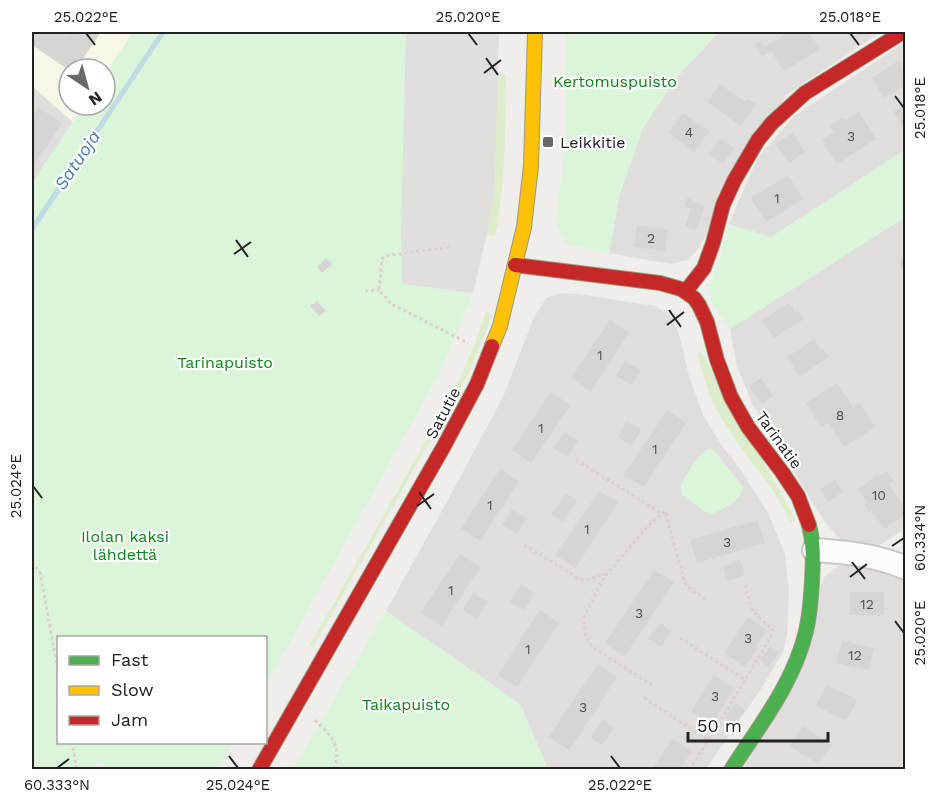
<svg xmlns="http://www.w3.org/2000/svg" width="937" height="801" viewBox="0 0 937 801" font-family="'Work Sans',sans-serif">
	<style>
		.residential { fill: #dfdedc }
		.education { fill: #f8f7e8 }
		.grass { fill: #ddeccb }
		.park { fill: #daf5da }
		.parking { fill: #e0dfde }
		.lines { fill: none; stroke-linecap: round; stroke-linejoin: round }
		.stream { stroke: #bfdbe3; stroke-width: 5 }
		.building { fill: #d7d4d2 }
		.street-casing { stroke: #c9c8c7; stroke-width: 26 }
		.fast-casing { stroke: #999a82; stroke-width: 16 }
		.slow-casing { stroke: #999a82; stroke-width: 16 }
		.jam-casing { stroke: #999a82; stroke-width: 16 }
		.path { stroke: #dccecd; stroke-width: 3; stroke-dasharray: 3 3; stroke-linecap: butt }
		.street { stroke: #fdfcfc; stroke-width: 22 }
		.fast { stroke: #4caf50; stroke-width: 14 }
		.slow { stroke: #ffc107; stroke-width: 14 }
		.jam { stroke: #c62828; stroke-width: 14 }
		.ticks { fill: none; stroke: #222; stroke-width: 2 }
		.poi-dot { fill: #6a6968; stroke: #fff; stroke-width: 2 }
		.labels { text-anchor: middle; dominant-baseline: central; stroke-width: 4.5; stroke-linejoin: round; paint-order: stroke }
		.number-label { font-size: 14px; fill: #4f4e4e }
		.park-label { font-size: 16px; fill: #0c8416; stroke: #fff }
		.poi-label { font-size: 16px; fill: #222; stroke: #fff; text-anchor: start }
		.street-label { font-size: 16px; fill: #222; stroke: #fff }
		.water-label { font-size: 18px; font-style: italic; fill: #4a7aab; stroke: #fff }
		.neatline { fill: none; stroke: #222; stroke-width: 2 }
		.ticks-label { font-size: 15px; text-anchor: middle; fill: #222 }
	</style>
	<rect width="100%" height="100%" fill="#f0eeeb"/>
	<!-- residential -->
	<path class="residential" d="M 719,32 L 881,32 L 786,95 L 696,252 L 687,260 L 670,264 L 609,253 L 620,193 L 643,128 L 677,77 Z
		M 905,42 L 905,150 L 771,237 L 729,224 L 757,159 L 794,116 Z
		M 32,86 L 73,122 L 32,183 Z
		M 905,217 L 905,529 L 878,546 L 842,541 L 824,521 L 752,404 L 737,366 L 730,329 Z
		M 561,293 L 578,294 L 655,306 L 672,316 L 680,338 L 689,376 L 703,415 L 720,443 L 741,470 L 769,515 L 785,554 L 789,592 L 787,635 L 783,652 L 761,689 L 706,769 L 548,769 L 520,704 L 386,611 L 449,498 L 503,397 L 534,317 L 546,298 Z
		M 845,562 L 871,568 L 905,582 L 905,769 L 743,770 L 825,576 Z"/>
	<!-- education -->
	<path class="education" d="M 32,32 L 133,32 L 105,74 L 105,69 L 69,69 L 69,105 L 84,105 L 73,122 L 32,86 Z"/>
	<!-- grass -->
	<path class="grass" d="M 502,74 L 506,75 C 505,128 506,184 495,236 L 487,235 L 495,187 L 498,76 Z
		M 486,312 L 493,314 L 469,373 L 313,647 L 310,645 L 454,392 L 476,341 Z
		M 701,351 L 796,520 L 791,522 L 772,489 L 732,435 L 719,414 L 710,396 L 697,354 Z"/>
	<!-- park -->
	<path class="park" d="M 133,32 L 406,32 L 402,284 L 473,293 L 441,370 L 266,685 L 266,638 L 58,638 L 58,742 L 233,743 L 217,769 L 109,769 L 99,761 L 92,769 L 32,770 L 32,183 L 84,105 L 105,105 L 105,74 Z
		M 566,32 L 719,32 L 677,77 L 643,128 L 620,193 L 609,253 L 567,244 L 556,223 L 566,139 Z
		M 905,150 L 905,217 L 730,329 L 712,303 L 708,291 L 721,257 L 729,224 L 771,237 Z
		M 709,449 L 714,450 L 743,487 C 741,501 724,509 712,514 L 704,511 L 682,495 L 681,485 L 686,475 L 700,455 Z
		M 386,611 L 520,704 L 548,769 L 293,769 Z"/>
	<!-- parking -->
	<path class="parking" d="M 406,32 L 499,32 L 495,187 L 488,230 L 473,293 L 402,284 L 401,232 Z"/>
	<g class="lines">
		<!-- stream -->
		<path class="stream" d="M 32,229 L 163,32"/>
	</g>
	<!-- building -->
	<path class="building" d="M 32,32 L 61,32 L 66,35 L 68,32 L 101,32 L 76,69 L 69,69 L 69,70 L 32,45 Z
		M 787,32 L 809,32 L 820,49 L 784,71 L 771,51 L 762,56 L 755,45 L 760,42 L 764,48 L 788,33 Z
		M 898,61 L 906,73 L 906,94 L 901,87 L 884,98 L 872,78 Z
		M 720,84 L 745,102 L 747,99 L 756,104 L 741,126 L 707,102 Z
		M 906,105 L 906,132 L 893,112 Z
		M 38,107 L 62,123 L 32,169 L 32,117 Z
		M 859,112 L 876,139 L 837,164 L 822,140 L 834,132 L 830,125 L 843,117 L 846,120 Z
		M 683,113 L 709,131 L 694,152 L 669,133 Z
		M 792,133 L 805,152 L 789,163 L 776,144 Z
		M 720,138 L 734,148 L 723,164 L 709,154 Z
		M 788,175 L 803,199 L 766,222 L 751,198 Z
		M 687,198 L 705,206 L 696,230 L 685,226 L 691,209 L 684,206 Z
		M 637,225 L 668,230 L 665,251 L 634,247 Z
		M 906,257 L 906,274 L 898,262 Z
		M 326,258 L 332,264 L 322,273 L 317,267 Z
		M 317,301 L 326,311 L 319,316 L 310,306 Z
		M 789,303 L 795,312 L 798,310 L 804,319 L 774,338 L 762,320 Z
		M 610,320 L 629,333 L 591,391 L 571,378 Z
		M 814,339 L 821,350 L 823,349 L 829,357 L 799,376 L 787,357 Z
		M 625,361 L 641,370 L 632,385 L 616,376 Z
		M 761,378 L 773,396 L 762,404 L 749,386 Z
		M 837,383 L 853,407 L 860,403 L 875,427 L 844,447 L 828,423 L 821,427 L 806,403 Z
		M 551,392 L 570,405 L 531,463 L 512,450 Z
		M 667,410 L 686,423 L 644,487 L 624,475 Z
		M 626,422 L 641,430 L 632,445 L 618,437 Z
		M 564,432 L 578,441 L 568,457 L 553,448 Z
		M 500,469 L 519,482 L 480,541 L 461,528 Z
		M 887,471 L 893,481 L 889,484 L 901,503 L 906,500 L 906,514 L 884,528 L 871,510 L 869,512 L 864,504 L 867,502 L 858,489 L 871,480 L 872,478 L 877,475 L 879,476 Z
		M 835,480 L 843,492 L 828,502 L 820,489 Z
		M 599,491 L 618,503 L 575,568 L 556,555 Z
		M 566,493 L 577,501 L 563,522 L 552,514 Z
		M 512,509 L 527,518 L 517,534 L 502,525 Z
		M 758,520 L 765,543 L 697,563 L 690,540 Z
		M 460,554 L 480,567 L 441,626 L 421,613 Z
		M 740,560 L 745,575 L 727,581 L 723,566 Z
		M 654,570 L 674,582 L 625,656 L 605,643 Z
		M 521,585 L 534,593 L 524,610 L 510,601 Z
		M 850,592 L 884,592 L 884,615 L 850,615 Z
		M 474,593 L 488,602 L 477,619 L 463,610 Z
		M 540,610 L 559,623 L 517,687 L 498,675 Z
		M 748,617 L 767,630 L 756,646 L 758,648 L 745,667 L 724,653 Z
		M 660,624 L 671,631 L 661,647 L 649,639 Z
		M 842,640 L 874,648 L 869,670 L 836,663 Z
		M 770,646 L 779,652 L 769,667 L 760,660 Z
		M 598,664 L 617,677 L 569,750 L 549,737 Z
		M 714,675 L 734,688 L 712,725 L 691,711 Z
		M 827,685 L 857,700 L 846,721 L 816,706 Z
		M 735,703 L 745,710 L 735,724 L 725,718 Z
		M 603,720 L 614,728 L 602,745 L 591,738 Z
		M 803,726 L 831,745 L 818,764 L 790,746 Z
		M 672,739 L 692,751 L 681,768 L 684,770 L 652,770 Z"/>
	<g class="lines">
		<!-- street casing -->
		<g class="street-casing">
			<path id="street" d="M 814,550 C 845,552 876,555 906,568"/>
		</g>
		<!-- fast casing -->
		<g class="fast-casing">
			<path id="fast" d="M 731,770 C 759,726 794,683 806,631 C 810,615 811,598 812,581 C 813,561 814,544 809,525"/>
		</g>
		<!-- slow casing -->
		<g class="slow-casing">
			<path id="slow" d="M 492,346 L 500,326 L 524,227 L 531,166 L 535,32"/>
		</g>
		<!-- jam casing -->
		<g class="jam-casing">
			<path id="jam" d="M 515,265 L 660,283 L 681,289 L 694,298 L 699,305 L 707,322 L 717,360 L 731,397 L 748,427 L 782,472 L 798,496 L 809,525
				M 686,291 L 704,268 L 713,243 L 723,205 L 734,181 L 758,140 L 772,123 L 805,93 L 903,32
				M 259,770 L 444,446 L 477,384 L 492,346"/>
		</g>
		<!-- path -->
		<path class="path" d="M 449,247 L 386,256 L 382,259 L 379,290 L 391,304 L 468,343
			M 365,291 L 379,290
			M 576,460 L 661,513
			M 524,545 L 580,579 L 586,580 L 605,574
			M 32,562 L 40,573 L 58,670
			M 680,638 L 744,679
			M 652,685 L 592,647 L 585,634 L 584,617 L 600,584 L 607,574 L 648,526 L 665,511 L 686,586 L 706,600
			M 644,698 L 708,740
			M 315,720 C 332,737 342,744 334,770
			M 72,742 L 77,770
			M 689,770 L 708,741 L 771,637 L 773,629 C 752,614 751,609 745,585"/>
		<!-- street -->
		<use href="#street" class="street"/>
		<!-- fast -->
		<use href="#fast" class="fast"/>
		<!-- slow -->
		<use href="#slow" class="slow"/>
		<!-- jam -->
		<use href="#jam" class="jam"/>
	</g>
	<!-- ticks -->
	<path class="ticks" d="M 86,33 L 95,45M 468,33 L 477,45M 850,33 L 859,45M 486,58 L 498,75M 484,73 L 501,60M 895,96 L 904,108M 236,240 L 248,257M 234,254 L 251,242M 669,310 L 681,327M 667,325 L 684,312M 33,486 L 42,498M 419,492 L 431,509M 417,506 L 434,494M 892,546 L 904,538M 852,562 L 865,579M 850,577 L 867,564M 895,621 L 904,633M 229,756 L 238,768M 611,756 L 620,768M 57,768 L 69,759"/>
	<!-- markers -->
	<rect class="poi-dot" x="542" y="136" width="12" height="12" rx="3"/>
	<g class="labels">
		<!-- number labels -->
		<g class="number-label">
			<text x="689" y="132">4</text>
			<text x="851" y="136">3</text>
			<text x="777" y="198">1</text>
			<text x="651" y="238">2</text>
			<text x="600" y="355">1</text>
			<text x="840" y="415">8</text>
			<text x="541" y="428">1</text>
			<text x="655" y="449">1</text>
			<text x="879" y="495">10</text>
			<text x="490" y="505">1</text>
			<text x="587" y="529">1</text>
			<text x="727" y="542">3</text>
			<text x="451" y="590">1</text>
			<text x="867" y="604">12</text>
			<text x="639" y="613">3</text>
			<text x="748" y="638">3</text>
			<text x="528" y="649">1</text>
			<text x="855" y="655">12</text>
			<text x="715" y="696">3</text>
			<text x="583" y="707">3</text>
		</g>
		<!-- park labels -->
		<g class="park-label">
			<text x="615" y="81">Kertomuspuisto</text>
			<text x="225" y="362">Tarinapuisto</text>
			<text x="125" y="536">Ilolan kaksi<tspan x="125" dy="18">lähdettä</tspan></text>
			<text x="406" y="704">Taikapuisto</text>
		</g>
		<!-- poi labels -->
		<g class="poi-label">
			<text x="560" y="142">Leikkitie</text>
		</g>
		<!-- street labels -->
		<g class="street-label">
			<text transform="translate(443 413) rotate(-62)">Satutie</text>
			<text transform="translate(779 440) rotate(54)">Tarinatie</text>
		</g>
		<!-- water labels -->
		<g class="water-label">
			<text transform="translate(77 160) rotate(-56)">Satuoja</text>
		</g>
	</g>
	<!-- border -->
	<rect width="937" height="801" fill="none" stroke="#ffffff" stroke-width="66"/>
	<!-- legend -->
	<rect x="57" y="636" width="210" height="108" fill="#ffffff" stroke="#a7a7a7" stroke-width="1.5"/>
	<rect x="69" y="656" width="30" height="9" fill="#4caf50" stroke="#a7a7a7" stroke-width="1.5"/>
	<text x="111" y="666" font-size="18" fill="#222222">Fast</text>
	<rect x="69" y="686" width="30" height="9" fill="#ffc107" stroke="#a7a7a7" stroke-width="1.5"/>
	<text x="111" y="696" font-size="18" fill="#222222">Slow</text>
	<rect x="69" y="716" width="30" height="9" fill="#c62828" stroke="#a7a7a7" stroke-width="1.5"/>
	<text x="111" y="726" font-size="18" fill="#222222">Jam</text>
	<!-- north arrow -->
	<g transform="translate(87 87) rotate(144)"><circle r="28" fill="#ffffff" stroke="#a7a7a7" stroke-width="1.5"/>
	<path d="M0-4.5L10 22L0 15L-10 22Z" fill="#6a6968"/>
	<text y="-9" font-size="16" font-weight="bold" text-anchor="middle" fill="#222222">N</text>
	</g>
	<!-- scale -->
	<path d="M688 732v9h140v-9" fill="none" stroke="#222222" stroke-width="3"/>
	<text x="697" y="732" font-size="18" fill="#222222" stroke="#ffffff" stroke-width="4.5" paint-order="stroke">50 m</text>
	<rect x="33" y="33" width="871" height="735" class="neatline"/>
	<g class="ticks-label">
		<text x="86" y="22">25.022°E</text>
		<text x="468" y="22">25.020°E</text>
		<text x="850" y="22">25.018°E</text>
		<text transform="translate(920 108) rotate(-90)" y="5">25.018°E</text>
		<text transform="translate(16 486) rotate(-90)" y="5">25.024°E</text>
		<text transform="translate(920 538) rotate(-90)" y="5">60.334°N</text>
		<text transform="translate(920 633) rotate(-90)" y="5">25.020°E</text>
		<text x="57" y="790">60.333°N</text>
		<text x="238" y="790">25.024°E</text>
		<text x="620" y="790">25.022°E</text>
	</g>
</svg>
